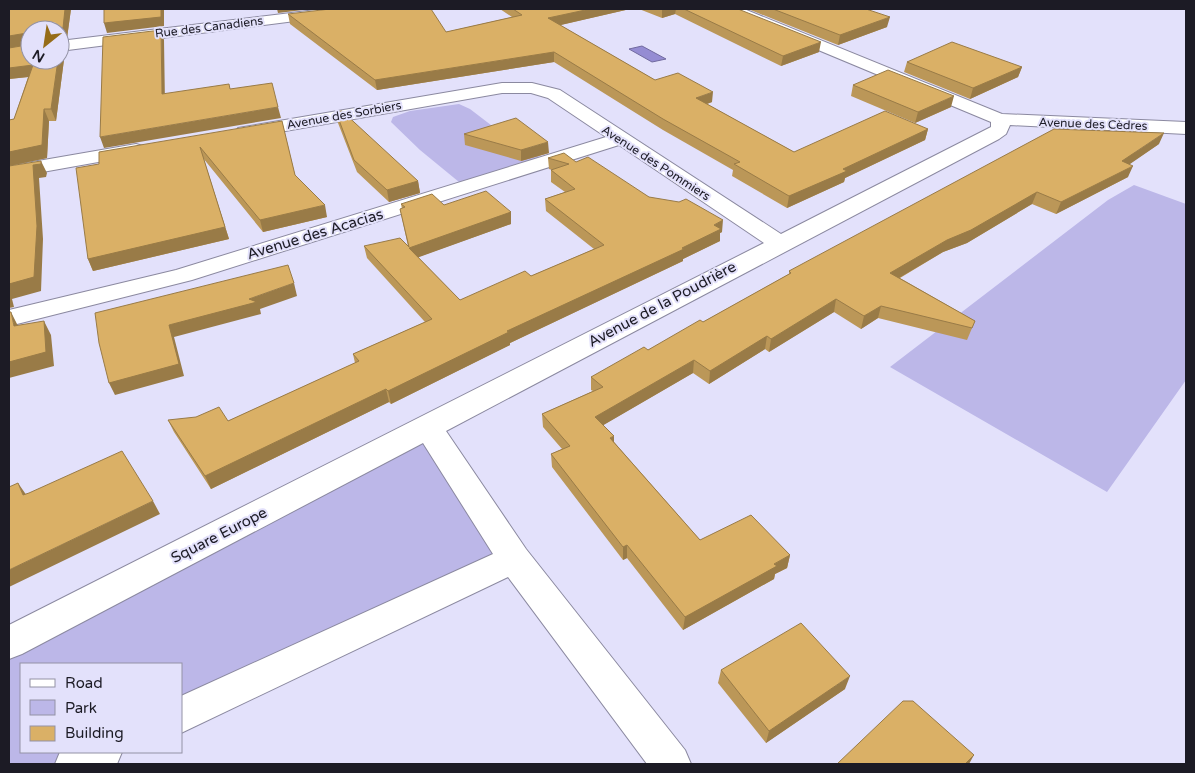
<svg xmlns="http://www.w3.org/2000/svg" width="1195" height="773" viewBox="0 0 1195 773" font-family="'Varela Round',sans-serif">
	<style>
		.green { fill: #bcb7e8 }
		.water { fill: #958cd3; stroke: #716a9f }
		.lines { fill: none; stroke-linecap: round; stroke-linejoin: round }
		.minor-casing { stroke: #8b89a0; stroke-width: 2 }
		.minor { fill: #fff; fill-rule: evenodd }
		.wall { fill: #bb9758 }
		.shaded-wall { fill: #997b47 }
		.building { fill: #dab066; stroke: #997b47 }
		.labels { text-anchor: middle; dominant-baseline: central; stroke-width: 4; stroke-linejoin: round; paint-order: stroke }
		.far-street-label { font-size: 12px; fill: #1c1b25; stroke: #e3e1fb }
		.street-label { font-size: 15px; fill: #1c1b25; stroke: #e3e1fb }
	</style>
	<rect width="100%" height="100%" fill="#e3e1fb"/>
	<!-- green -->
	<path class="green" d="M 459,104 L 470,109 L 504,135 L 543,153 L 536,159 L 459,182 L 420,150 L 391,122 L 393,117 L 410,111 Z
		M 1134,185 L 1186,204 L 1186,380 L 1107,492 L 890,367 L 1108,200 Z
		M 428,427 L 514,559 L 181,717 L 181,664 L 21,664 L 21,752 L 107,752 L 80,764 L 9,764 L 9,643 Z"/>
	<!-- water -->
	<path class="water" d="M 642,46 L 666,59 L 652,62 L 629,49 Z"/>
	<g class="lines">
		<!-- minor casing -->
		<g class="minor-casing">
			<path id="minor" d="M 324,9 L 365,9 L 358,13 L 60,51 L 60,41 Z
				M 725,9 L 744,9 L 1002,114 L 1186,122 L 1186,134 L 1010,125 L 1006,134 L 999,139 L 446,431 L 526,549 L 685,750 L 691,764 L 647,764 L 508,577 L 181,733 L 181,696 L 493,554 L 423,443 L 22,654 L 9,659 L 9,625 L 764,243 L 619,145 L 192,280 L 9,326 L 9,310 L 176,270 L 606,137 L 548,98 L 531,93 L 502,93 L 245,138 L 238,136 L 236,132 L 238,128 L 502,83 L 532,83 L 560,90 L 781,234 L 991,127 L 991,122 L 727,12 Z
				M 136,144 L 143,146 L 146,150 L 143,154 L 9,178 L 9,166 Z
				M 60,752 L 122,752 L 117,764 L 55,764 Z"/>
		</g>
		<!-- minor -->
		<use href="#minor" class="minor"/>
	</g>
	<!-- wall -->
	<path class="wall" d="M 9,9 L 71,9 L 67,38 L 60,40 L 60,30 L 30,30 L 65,52 L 56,121 L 49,121 L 47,158 L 9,166 L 9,120 L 14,119 L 28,77 L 9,79 Z
		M 500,9 L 630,9 L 560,25 L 655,80 L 712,102 L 707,104 L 794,152 L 928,129 L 925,140 L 845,178 L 844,182 L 787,208 L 732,176 L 733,170 L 663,130 L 554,62 L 377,90 L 290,24 L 288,14 L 446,32 L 512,17 Z
		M 639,9 L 738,9 L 819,52 L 781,66 L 675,14 L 662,18 Z
		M 748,9 L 866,9 L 887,27 L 838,45 Z
		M 907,62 L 1022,67 L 1018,77 L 970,99 L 904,72 Z
		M 853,85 L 951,107 L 915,123 L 851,96 Z
		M 336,112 L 418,181 L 420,193 L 389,202 L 357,172 L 338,123 Z
		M 282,121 L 295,175 L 327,217 L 263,232 L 203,158 L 229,239 L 93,271 L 88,259 L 99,164 Z
		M 464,134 L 549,153 L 521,161 L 465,145 Z
		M 1159,144 L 1129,164 L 1128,177 L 1056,214 L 1032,204 L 967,243 L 943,252 L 900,278 L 975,321 L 967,340 L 878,318 L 861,329 L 834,312 L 769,352 L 765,349 L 709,384 L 693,373 L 603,425 L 614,442 L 700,540 L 790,555 L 787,568 L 775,574 L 774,579 L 683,630 L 627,558 L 623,560 L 552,467 L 551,454 L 562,449 L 543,427 L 542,414 L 593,391 L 591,390 L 591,377 L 648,350 L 703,322 L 789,274 L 789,271 Z
		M 548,158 L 576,162 L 722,232 L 720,233 L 720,241 L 683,259 L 683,261 L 510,343 L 510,345 L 391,404 L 389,402 L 211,489 L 174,432 L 168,420 L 228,421 L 355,363 L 353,354 L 425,322 L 367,258 L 364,246 L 408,246 L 400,209 L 402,209 L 401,204 L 444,205 L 511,212 L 511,224 L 418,257 L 460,300 L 531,276 L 594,249 L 546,211 L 545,199 L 565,192 L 551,182 L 551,170 L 552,170 L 549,169 Z
		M 721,670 L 845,689 L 766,743 L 718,683 Z"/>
	<!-- shaded-wall -->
	<path class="shaded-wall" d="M 65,9 L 71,9 L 67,38 L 60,40 L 60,30 L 55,30 Z
		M 161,9 L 164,9 L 164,26 L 107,33 L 104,23 Z
		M 277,9 L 311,9 L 278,13 Z
		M 590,9 L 630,9 L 548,28 L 548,18 Z
		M 662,9 L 676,9 L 675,14 L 662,18 Z
		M 890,17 L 887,27 L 838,45 L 840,35 Z
		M 161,30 L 164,40 L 165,105 L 162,94 Z
		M 27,33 L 30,44 L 9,48 L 9,36 Z
		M 61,41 L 65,52 L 56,121 L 51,109 L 58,60 L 60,60 Z
		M 821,42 L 819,52 L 781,66 L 783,56 Z
		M 554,52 L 554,62 L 377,90 L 375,80 Z
		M 33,65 L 38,76 L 9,79 L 9,68 Z
		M 1022,67 L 1018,77 L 970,99 L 973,88 Z
		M 713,92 L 712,102 L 695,108 L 696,98 Z
		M 954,96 L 951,107 L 915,123 L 918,112 Z
		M 278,107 L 281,118 L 104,148 L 100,137 Z
		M 44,109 L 49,121 L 47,158 L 9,166 L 9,152 Z
		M 928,129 L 925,140 L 845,178 L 844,182 L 787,208 L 789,196 L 843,169 Z
		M 1164,133 L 1159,144 L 1117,173 L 1122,161 Z
		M 548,142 L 549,153 L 521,161 L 521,150 Z
		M 200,147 L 229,239 L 93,271 L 88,259 Z
		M 41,161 L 47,173 L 46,177 L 39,178 L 43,239 L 41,291 L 12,299 L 14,307 L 9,308 L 9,284 L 33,165 Z
		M 1133,166 L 1128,177 L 1056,214 L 1061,202 Z
		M 418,181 L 420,193 L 389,202 L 387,190 Z
		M 1037,192 L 1032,204 L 967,243 L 943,252 L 887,285 L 890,273 L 947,240 Z
		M 325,205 L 327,217 L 263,232 L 260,220 Z
		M 511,212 L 511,224 L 411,260 L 409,248 Z
		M 723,220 L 722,232 L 720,233 L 720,241 L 683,259 L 683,261 L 510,343 L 510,345 L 391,404 L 388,391 L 507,331 L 682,248 L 714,225 Z
		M 294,283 L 297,296 L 260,309 L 261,314 L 174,337 L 184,376 L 115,395 L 109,383 L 169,325 L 249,299 Z
		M 836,299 L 834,312 L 769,352 L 771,339 Z
		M 881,306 L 878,318 L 861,329 L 864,316 Z
		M 11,312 L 18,326 L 14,326 Z
		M 44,321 L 51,335 L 54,366 L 9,378 L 9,362 Z
		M 767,336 L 765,349 L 709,384 L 710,371 Z
		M 694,360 L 693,373 L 595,430 L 595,417 Z
		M 386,389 L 389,402 L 211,489 L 205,476 Z
		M 614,436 L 614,449 L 610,438 Z
		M 18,483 L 27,496 L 23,495 Z
		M 153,501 L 160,514 L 9,587 L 9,570 Z
		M 627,545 L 627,558 L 623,560 L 623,547 Z
		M 790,555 L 787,568 L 775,574 L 774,579 L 683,630 L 685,617 Z
		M 850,676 L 845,689 L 766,743 L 769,731 Z
		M 974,755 L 969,764 L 965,764 Z"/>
	<!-- building -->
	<path class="building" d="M 9,9 L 65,9 L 63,28 L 55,30 L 30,30 L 30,60 L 58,60 L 51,109 L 44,109 L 42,145 L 9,152 L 9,120 L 14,119 L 33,65 L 9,68 L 9,48 L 27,45 L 27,33 L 9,36 Z
		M 104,9 L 161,9 L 161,17 L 104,23 Z
		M 330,9 L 431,9 L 446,32 L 522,15 L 513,9 L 590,9 L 548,18 L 655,80 L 678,73 L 713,92 L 696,98 L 794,152 L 885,111 L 928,129 L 843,169 L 847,171 L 789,196 L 734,164 L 740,162 L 663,119 L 554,52 L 375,80 L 288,14 Z
		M 684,9 L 738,9 L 821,42 L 783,56 Z
		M 773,9 L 866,9 L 890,17 L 840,35 Z
		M 161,30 L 162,94 L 229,84 L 230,89 L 272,83 L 278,107 L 100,137 L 103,37 Z
		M 952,42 L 1022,67 L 973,88 L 907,62 Z
		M 888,70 L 954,96 L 918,112 L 853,85 Z
		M 342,111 L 418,181 L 387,190 L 354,160 L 336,112 Z
		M 516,118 L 548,142 L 521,150 L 464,134 Z
		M 282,121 L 295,175 L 325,205 L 260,220 L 200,147 L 225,227 L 88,259 L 76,168 L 99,164 L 99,152 Z
		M 1054,129 L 1164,133 L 1122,161 L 1133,166 L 1061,202 L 1037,192 L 971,230 L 947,240 L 890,273 L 975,321 L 972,328 L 881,306 L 864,316 L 836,299 L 771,339 L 767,336 L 710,371 L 694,360 L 595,417 L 614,436 L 610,438 L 700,540 L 751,515 L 790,555 L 774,564 L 777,566 L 685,617 L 627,545 L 623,547 L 551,454 L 570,446 L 542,414 L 603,387 L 591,377 L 644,347 L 648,350 L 700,320 L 703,322 L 791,273 L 789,271 Z
		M 564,153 L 576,162 L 588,157 L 649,197 L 679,202 L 686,199 L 723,220 L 714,225 L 721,229 L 682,248 L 684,249 L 507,331 L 509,332 L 388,391 L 386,389 L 205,476 L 168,420 L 196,417 L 219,407 L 228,421 L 359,361 L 353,354 L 432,319 L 364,246 L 400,238 L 409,247 L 400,209 L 405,207 L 401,204 L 432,194 L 444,205 L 486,191 L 511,212 L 409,248 L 460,300 L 525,271 L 531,276 L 604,245 L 545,199 L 575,189 L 551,170 L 569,164 L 548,158 Z
		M 41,161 L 41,164 L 33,165 L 37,226 L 34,277 L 9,284 L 9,166 Z
		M 288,265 L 294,283 L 249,299 L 257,302 L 169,325 L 179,364 L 109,383 L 99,343 L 95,313 Z
		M 9,312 L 11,312 L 14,326 L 44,321 L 46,352 L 9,362 Z
		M 122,451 L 153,501 L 9,570 L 9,487 L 18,483 L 23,495 L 29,493 Z
		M 801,623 L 850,676 L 769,731 L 721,670 Z
		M 903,701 L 913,701 L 974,755 L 965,764 L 837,764 Z"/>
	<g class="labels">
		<!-- far-street labels -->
		<g class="far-street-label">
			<text transform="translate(209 27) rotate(-7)">Rue des Canadiens</text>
			<text transform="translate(344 115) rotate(-10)">Avenue des Sorbiers</text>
			<text transform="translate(1093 124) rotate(2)">Avenue des Cèdres</text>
			<text transform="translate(656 163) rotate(33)">Avenue des Pommiers</text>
		</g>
		<!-- street labels -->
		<g class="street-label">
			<text transform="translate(315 234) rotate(-17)">Avenue des Acacias</text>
			<text transform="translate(662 304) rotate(-28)">Avenue de la Poudrière</text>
			<text transform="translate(219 535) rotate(-27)">Square Europe</text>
		</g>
	</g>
	<!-- border -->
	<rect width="1195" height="773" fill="none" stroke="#1c1b25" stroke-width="20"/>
	<!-- legend -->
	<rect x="20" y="663" width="162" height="90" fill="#e3e1fb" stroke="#9392a5"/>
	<rect x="30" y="679" width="25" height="8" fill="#ffffff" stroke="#9392a5"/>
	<text x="65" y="688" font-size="15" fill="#1c1b25">Road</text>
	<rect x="30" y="700" width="25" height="15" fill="#bcb7e8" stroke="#9392a5"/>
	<text x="65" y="713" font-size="15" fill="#1c1b25">Park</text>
	<rect x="30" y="726" width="25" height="15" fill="#dab066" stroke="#9392a5"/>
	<text x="65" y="738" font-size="15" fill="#1c1b25">Building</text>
	<!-- north arrow -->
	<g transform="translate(45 45) rotate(210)"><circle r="24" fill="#e3e1fb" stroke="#9392a5"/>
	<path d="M0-4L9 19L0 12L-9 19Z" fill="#966c18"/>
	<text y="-8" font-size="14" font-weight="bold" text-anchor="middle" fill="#1c1b25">N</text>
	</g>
</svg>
